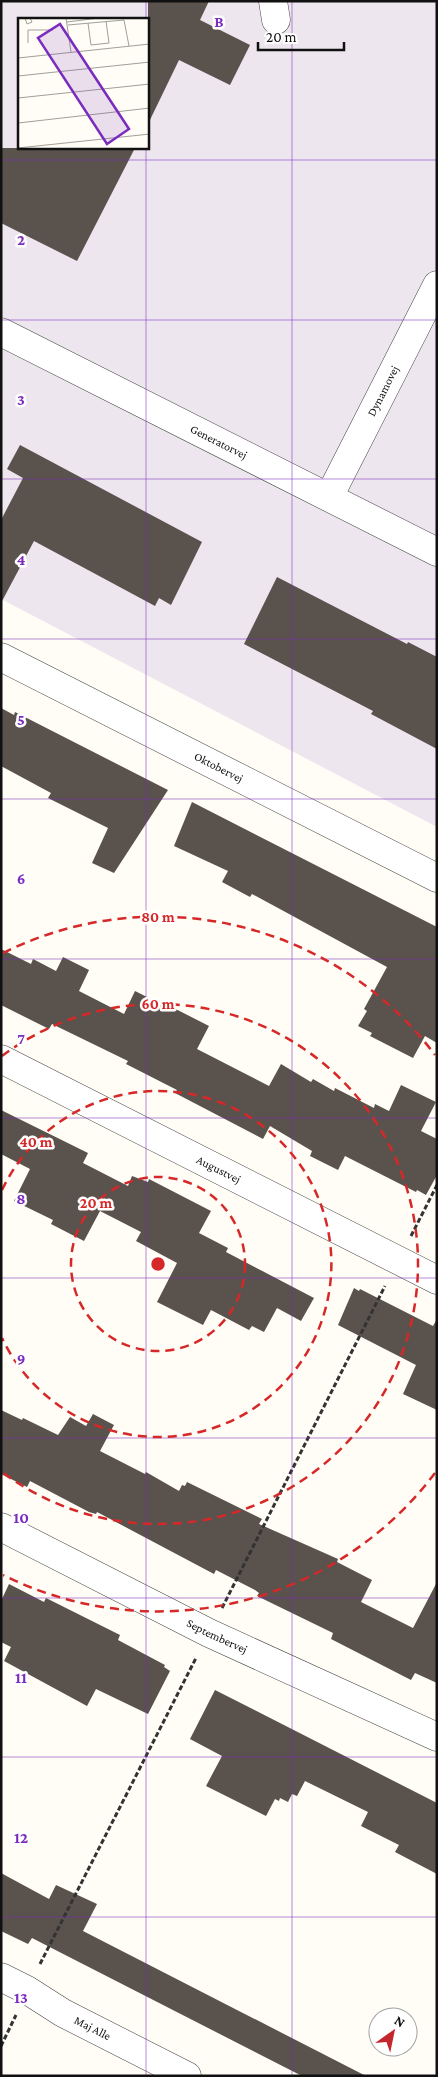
<svg xmlns="http://www.w3.org/2000/svg" width="438" height="2077" viewBox="0 0 438 2077" font-family="'Crimson Pro',serif">
	<style>
		.industrial { fill: #eee6ef; fill-rule: evenodd }
		.building { fill: #5a524d }
		.lines { fill: none; stroke-linecap: round; stroke-linejoin: round }
		.minor-casing { stroke: #444; stroke-width: 29 }
		.path { stroke: #333; stroke-width: 3; stroke-dasharray: 5 2.5; stroke-linecap: butt }
		.minor { stroke: #fff; stroke-width: 28 }
		.grid { fill: none; stroke: #7b2cbf; stroke-width: 1; stroke-opacity: 0.55 }
		.ring { fill: none; stroke: #d62828; stroke-width: 2.5; stroke-dasharray: 9 6 }
		.labels { text-anchor: middle; dominant-baseline: central; stroke-width: 5; stroke-linejoin: round; paint-order: stroke }
		.street-label { font-size: 12px; fill: #111; stroke: #fff }
		.inset-road { fill: none; stroke: #a09f9a; stroke-width: 1 }
		.view { fill: #7b2cbf; fill-opacity: 0.15; stroke: #7b2cbf; stroke-width: 2.5 }
		.inset-edge { fill: none; stroke: #111; stroke-width: 2.5 }
		.grid-label { font-size: 16px; text-anchor: middle; font-weight: bold; fill: #7b2cbf; stroke: #fff; stroke-width: 5; stroke-linejoin: round; paint-order: stroke }
		.centre { fill: #d62828; stroke: #fff; stroke-width: 2.5 }
		.ring-label { font-size: 15px; text-anchor: middle; font-weight: bold; fill: #d62828; stroke: #fff; stroke-width: 5; stroke-linejoin: round; paint-order: stroke }
	</style>
	<rect width="100%" height="100%" fill="#fffdf5"/>
	<!-- industrial -->
	<path class="industrial" d="M 1,1 L 437,1 L 437,827 L 1,599 ZM 19,19 L 148,19 L 148,148 L 19,148 Z"/>
	<!-- building -->
	<path class="building" d="M 148,1 L 209,1 L 200,20 L 250,45 L 230,85 L 179,60 L 148,124 Z
		M 1,148 L 135,148 L 77,261 L 1,223 Z
		M 20,445 L 202,542 L 171,605 L 159,598 L 155,606 L 34,541 L 1,603 L 1,520 L 23,478 L 7,469 Z
		M 277,577 L 407,644 L 408,642 L 437,657 L 437,749 L 371,714 L 373,711 L 244,644 Z
		M 1,708 L 14,715 L 15,712 L 168,790 L 114,873 L 92,863 L 108,828 L 48,798 L 51,793 L 1,766 Z
		M 192,802 L 437,927 L 437,1043 L 425,1036 L 413,1058 L 370,1036 L 372,1033 L 358,1026 L 367,1011 L 364,1009 L 387,967 L 252,894 L 250,897 L 222,882 L 228,871 L 174,846 Z
		M 1,949 L 31,964 L 33,959 L 56,971 L 63,957 L 89,970 L 79,991 L 124,1014 L 135,991 L 157,1002 L 158,1000 L 209,1026 L 197,1049 L 269,1086 L 281,1064 L 311,1082 L 313,1079 L 334,1091 L 335,1088 L 374,1108 L 375,1104 L 389,1111 L 401,1085 L 436,1102 L 421,1131 L 437,1139 L 437,1175 L 426,1195 L 417,1190 L 416,1192 L 345,1156 L 338,1170 L 310,1156 L 312,1151 L 270,1126 L 263,1139 L 175,1093 L 177,1090 L 126,1064 L 128,1061 L 52,1024 L 49,1029 L 1,1005 Z
		M 1,1110 L 88,1153 L 83,1163 L 128,1186 L 132,1176 L 148,1182 L 149,1179 L 211,1211 L 199,1233 L 228,1248 L 226,1252 L 314,1298 L 301,1321 L 277,1308 L 264,1332 L 252,1326 L 249,1330 L 211,1310 L 203,1325 L 157,1302 L 177,1263 L 136,1241 L 141,1232 L 100,1211 L 84,1241 L 51,1224 L 53,1220 L 14,1201 L 30,1169 L 1,1154 Z
		M 354,1288 L 359,1291 L 360,1289 L 433,1326 L 437,1319 L 437,1410 L 403,1394 L 416,1365 L 338,1325 Z
		M 1,1410 L 22,1420 L 23,1418 L 58,1435 L 70,1417 L 86,1426 L 93,1414 L 114,1425 L 100,1451 L 145,1474 L 146,1472 L 179,1491 L 182,1485 L 185,1486 L 187,1482 L 262,1519 L 259,1524 L 338,1559 L 337,1562 L 372,1580 L 361,1602 L 413,1628 L 437,1582 L 437,1683 L 415,1673 L 411,1680 L 331,1639 L 333,1633 L 257,1596 L 259,1593 L 255,1590 L 216,1570 L 214,1574 L 97,1512 L 96,1514 L 89,1512 L 30,1481 L 27,1487 L 1,1474 Z
		M 9,1584 L 44,1602 L 46,1598 L 120,1635 L 118,1640 L 165,1665 L 164,1667 L 170,1671 L 148,1714 L 96,1689 L 87,1706 L 4,1661 L 11,1647 L 1,1642 L 1,1601 Z
		M 215,1690 L 437,1803 L 437,1874 L 395,1852 L 399,1845 L 361,1826 L 368,1812 L 305,1781 L 297,1796 L 292,1794 L 288,1802 L 280,1798 L 279,1801 L 275,1799 L 266,1816 L 206,1786 L 222,1756 L 190,1739 Z
		M 1,1873 L 49,1899 L 56,1885 L 97,1904 L 83,1931 L 366,2076 L 302,2076 L 32,1938 L 28,1944 L 1,1931 Z"/>
	<g class="lines">
		<!-- minor casing -->
		<g class="minor-casing">
			<g id="minor">
				<path d="M 273,1 L 276,20"/>
				<path id="s1" d="M 1,332 L 437,552"/>
				<path id="s2" d="M 329,497 L 437,285"/>
				<path id="s3" d="M 1,657 L 437,878"/>
				<path id="s4" d="M 1,1059 L 437,1280"/>
				<path id="s5" d="M 1,1527 L 209,1633 L 437,1737"/>
				<path id="s6" d="M 1,1977 L 27,1990 L 63,2013 L 187,2076"/>
			</g>
		</g>
		<!-- path -->
		<path class="path" d="M 411,1236 L 437,1185
			M 222,1608 L 385,1286
			M 40,1964 L 196,1658
			M 1,2046 L 16,2015"/>
		<!-- minor -->
		<use href="#minor" class="minor"/>
	</g>
	<!-- grid -->
	<path class="grid" d="M 146,1 L 146,19M 292,1 L 292,2076M 146,148 L 146,2076M 1,160 L 437,160M 1,320 L 437,320M 1,479 L 437,479M 1,639 L 437,639M 1,799 L 437,799M 1,959 L 437,959M 1,1118 L 437,1118M 1,1278 L 437,1278M 1,1438 L 437,1438M 1,1598 L 437,1598M 1,1757 L 437,1757M 1,1917 L 437,1917"/>
	<!-- distance rings -->
	<g class="ring">
		<circle cx="158" cy="1264" r="87"/>
		<path d="M2 1190A173 173 0 1 1 2 1338"/>
		<path d="M2 1056A260 260 0 1 1 2 1472"/>
		<path d="M435 1473A347 347 0 0 1 3 1575M3 953A347 347 0 0 1 435 1055"/>
	</g>
	<g class="labels">
		<!-- street labels -->
		<g class="street-label">
			<text stroke="none"><textPath href="#s2" startOffset="119">Dynamovej</textPath></text>
			<text stroke="none"><textPath href="#s1" startOffset="244">Generatorvej</textPath></text>
			<text stroke="none"><textPath href="#s3" startOffset="244">Oktobervej</textPath></text>
			<text stroke="none"><textPath href="#s4" startOffset="244">Augustvej</textPath></text>
			<text stroke="none"><textPath href="#s5" startOffset="242">Septembervej</textPath></text>
			<text stroke="none"><textPath href="#s6" startOffset="105">Maj Alle</textPath></text>
		</g>
	</g>
	<!-- overview -->
	<g transform="translate(18 18)">
		<rect width="131" height="131" fill="#fffdf5"/>
		<path class="inset-road" d="M 7,0 L 9,6 L 14,4 L 12,0M 48,0 L 53,34M 49,4 L 81,0M 70,5 L 73,27 L 91,25 L 88,3M 50,7 L 106,2 L 111,28M 10,25 L 10,12 L 35,12M 0,40 L 132,26M 0,58 L 132,44M 0,80 L 132,66M 0,105 L 132,90M 0,130 L 132,116"/>
		<path class="view" d="M 42,6 L 111,111 L 89,126 L 20,20 Z"/>
		<rect width="131" height="131" class="inset-edge"/>
	</g>
	<g class="grid-label">
		<text x="219" y="27">B</text>
		<text x="21" y="245">2</text>
		<text x="21" y="405">3</text>
		<text x="21" y="565">4</text>
		<text x="21" y="725">5</text>
		<text x="21" y="884">6</text>
		<text x="21" y="1044">7</text>
		<text x="21" y="1204">8</text>
		<text x="21" y="1364">9</text>
		<text x="21" y="1523">10</text>
		<text x="21" y="1683">11</text>
		<text x="21" y="1843">12</text>
		<text x="21" y="2003">13</text>
	</g>
	<circle cx="158" cy="1264" r="8" class="centre"/>
	<g class="ring-label">
		<text x="158" y="922">80 m</text>
		<text x="158" y="1009">60 m</text>
		<text x="36" y="1147">40 m</text>
		<text x="96" y="1208">20 m</text>
	</g>
	<!-- border -->
	<rect width="438" height="2077" fill="none" stroke="#111111" stroke-width="5"/>
	<!-- north arrow -->
	<g transform="translate(393 2032) rotate(33)"><circle r="24" fill="#ffffff" stroke="#a0a0a0"/>
	<path d="M0-4L9 19L0 12L-9 19Z" fill="#c4262e"/>
	<text y="-8" font-size="14" font-weight="bold" text-anchor="middle" fill="#111111">N</text>
	</g>
	<!-- scale -->
	<path d="M258 42v8h86v-8" fill="none" stroke="#111111" stroke-width="2.5"/>
	<text x="266" y="42" font-size="15" fill="#111111" stroke="#ffffff" stroke-width="4" paint-order="stroke">20 m</text>
</svg>
